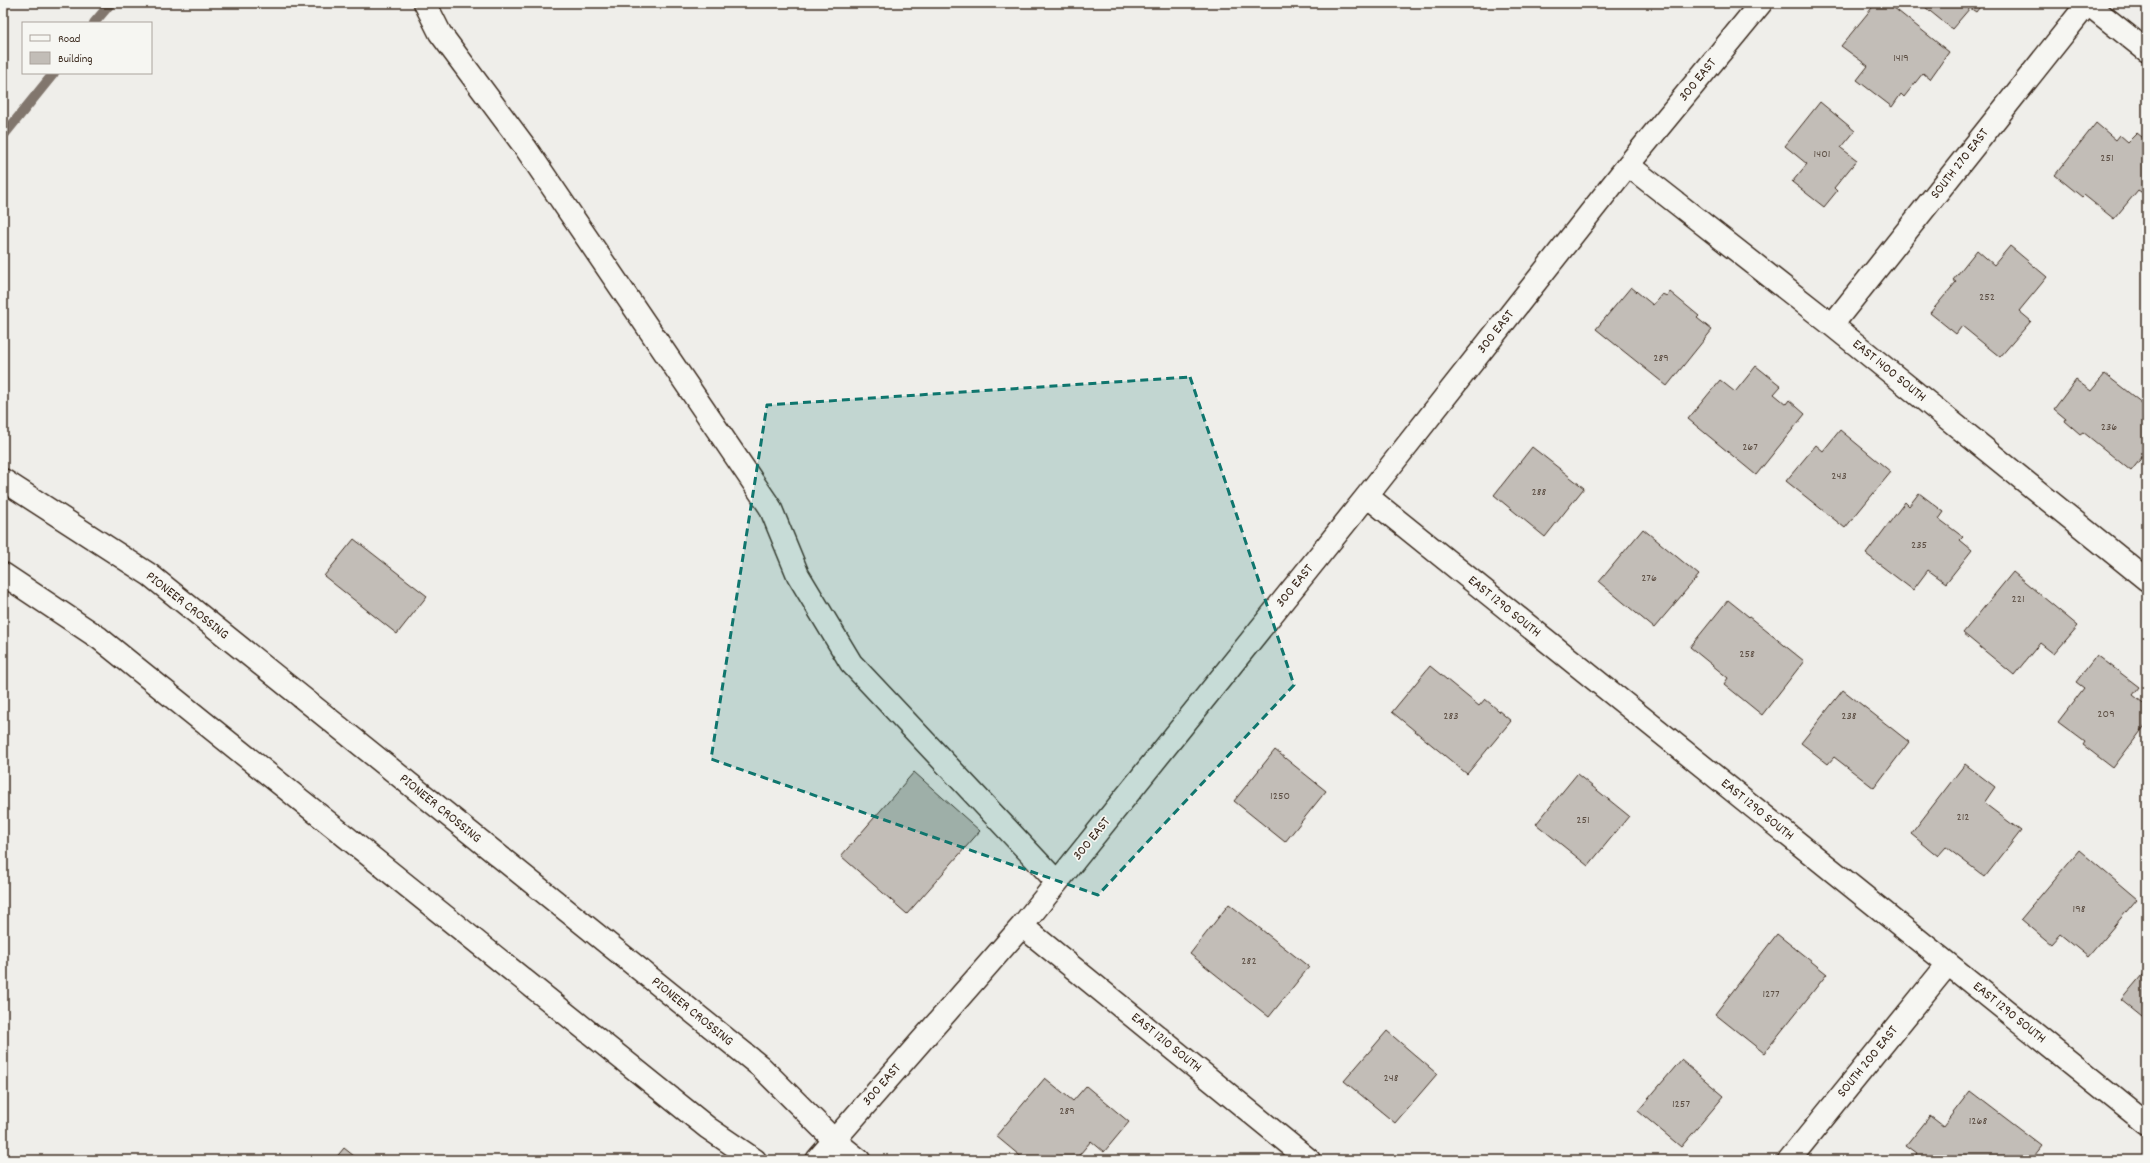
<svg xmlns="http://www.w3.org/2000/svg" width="2150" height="1163" viewBox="0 0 2150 1163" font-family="Dekko,sans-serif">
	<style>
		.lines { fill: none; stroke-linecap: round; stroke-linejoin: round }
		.stream { stroke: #81766d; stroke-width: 10 }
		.building { fill: #c2bdb7; stroke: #3b2a1e }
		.minor-casing { stroke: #3b2a1e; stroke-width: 25 }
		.highway-casing { stroke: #3b2a1e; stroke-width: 25 }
		.minor { stroke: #f6f6f2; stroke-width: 22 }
		.highway { stroke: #f6f6f2; stroke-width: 22 }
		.marked { fill: #0f766e; fill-opacity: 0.2; stroke: #0f766e; stroke-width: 3; stroke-dasharray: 8 5; stroke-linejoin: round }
		.labels { text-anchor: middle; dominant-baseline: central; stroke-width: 3.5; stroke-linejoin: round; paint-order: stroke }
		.number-label { font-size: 12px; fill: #5d4f44 }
		.street-label { font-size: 14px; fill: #3b2a1e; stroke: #f6f6f2 }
	</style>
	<rect width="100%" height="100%" fill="#efeeea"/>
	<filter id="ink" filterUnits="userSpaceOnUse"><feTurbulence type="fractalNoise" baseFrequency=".025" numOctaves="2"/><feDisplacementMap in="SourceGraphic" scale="8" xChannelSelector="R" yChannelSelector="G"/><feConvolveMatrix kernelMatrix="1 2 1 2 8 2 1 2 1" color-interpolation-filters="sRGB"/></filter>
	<g filter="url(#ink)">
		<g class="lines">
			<!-- stream -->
			<path class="stream" d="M 94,23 L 111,3
				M 3,136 L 54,73"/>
		</g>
		<!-- building -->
		<path class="building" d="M 1876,3 L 1888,3 L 1949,52 L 1930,79 L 1923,73 L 1904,97 L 1901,94 L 1892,107 L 1857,80 L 1868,66 L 1841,46 Z
			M 1920,3 L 1983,3 L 1976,12 L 1970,8 L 1952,29 Z
			M 1820,102 L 1855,131 L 1841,148 L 1857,160 L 1834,188 L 1837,191 L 1824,207 L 1792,182 L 1807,164 L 1785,146 Z
			M 2096,123 L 2116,140 L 2120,135 L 2128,142 L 2137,133 L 2147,141 L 2147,196 L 2138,190 L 2114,219 L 2084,195 L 2082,197 L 2055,175 Z
			M 2010,246 L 2047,277 L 2019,311 L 2031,321 L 2000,357 L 1962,326 L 1956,334 L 1930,313 L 1956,282 L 1953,280 L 1977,250 L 1994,265 Z
			M 1631,287 L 1653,305 L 1662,294 L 1667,296 L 1670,292 L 1699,316 L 1697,318 L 1712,330 L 1667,386 L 1596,329 Z
			M 1756,366 L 1781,386 L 1774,394 L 1786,404 L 1789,400 L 1805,414 L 1756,475 L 1688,419 L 1720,380 L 1735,392 Z
			M 2105,374 L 2147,407 L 2147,451 L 2131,471 L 2083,432 L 2080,434 L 2065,421 L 2066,419 L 2054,409 L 2076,380 L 2091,391 Z
			M 1840,430 L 1891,472 L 1845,528 L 1786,481 L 1816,445 L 1823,451 Z
			M 1532,447 L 1584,488 L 1545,537 L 1494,495 Z
			M 1919,493 L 1944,512 L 1939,519 L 1963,537 L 1960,540 L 1972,550 L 1946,583 L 1928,570 L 1913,590 L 1866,554 L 1905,502 L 1909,506 Z
			M 1643,529 L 1699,575 L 1654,628 L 1599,582 Z
			M 354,539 L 427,596 L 397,634 L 324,576 Z
			M 2013,572 L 2078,626 L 2054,654 L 2040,643 L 2014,675 L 1963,633 Z
			M 1728,600 L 1804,661 L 1762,715 L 1724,684 L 1728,678 L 1690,647 Z
			M 2097,655 L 2139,687 L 2133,695 L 2147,706 L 2147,723 L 2113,768 L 2083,745 L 2085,742 L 2058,722 L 2084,688 L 2076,682 Z
			M 1430,666 L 1479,706 L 1485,699 L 1511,721 L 1467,774 L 1392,712 Z
			M 1843,690 L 1909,742 L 1874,788 L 1834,757 L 1828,764 L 1801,743 Z
			M 1275,750 L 1326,791 L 1285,842 L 1234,801 Z
			M 1965,764 L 1995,787 L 1984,803 L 2021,831 L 1985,877 L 1946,847 L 1938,856 L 1911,834 Z
			M 914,772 L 980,831 L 907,914 L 841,856 Z
			M 1577,774 L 1629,816 L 1588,866 L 1536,824 Z
			M 2079,850 L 2137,899 L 2088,957 L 2060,934 L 2051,944 L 2021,919 Z
			M 1229,904 L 1309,967 L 1269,1017 L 1190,954 Z
			M 1777,934 L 1827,974 L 1764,1053 L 1715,1014 Z
			M 2147,969 L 2147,1021 L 2121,1000 Z
			M 1387,1031 L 1437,1074 L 1395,1123 L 1344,1081 Z
			M 1681,1060 L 1724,1096 L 1681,1147 L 1638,1111 Z
			M 1045,1078 L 1073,1101 L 1086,1086 L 1129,1122 L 1104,1152 L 1091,1141 L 1075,1160 L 1025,1160 L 996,1136 Z
			M 1970,1091 L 2042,1146 L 2031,1160 L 1913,1160 L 1917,1154 L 1906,1146 L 1930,1116 L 1943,1126 Z
			M 344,1148 L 359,1160 L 334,1160 Z"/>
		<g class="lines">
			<!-- minor casing -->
			<g class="minor-casing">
				<path id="minor" d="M 425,3 L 440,33 L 525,147 L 770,507 L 798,575 L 851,663 L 1057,882
					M 2088,4 L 2147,51
					M 1628,165 L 1832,325 L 2147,580
					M 1832,325 L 2088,3
					M 1367,496 L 2147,1124
					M 1022,926 L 1309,1160
					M 817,1160 L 1022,926 L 1367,496 L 1628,165 L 1761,3
					M 1789,1160 L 1948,964"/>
			</g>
			<!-- highway casing -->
			<g class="highway-casing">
				<path id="highway" d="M 3,480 L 150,575 L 761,1067 L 834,1140 L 859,1160
					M 3,574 L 99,638 L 708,1128 L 755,1160"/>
			</g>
			<!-- minor -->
			<use href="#minor" class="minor"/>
			<!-- highway -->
			<use href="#highway" class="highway"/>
		</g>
	</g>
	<!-- marked area -->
	<path class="marked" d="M 1190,377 L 1294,685 L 1098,895 L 711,759 L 767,405 Z"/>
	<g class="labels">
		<!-- number labels -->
		<g class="number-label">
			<text x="1901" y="58">1419</text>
			<text x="1822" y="154">1401</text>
			<text x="2107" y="158">251</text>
			<text x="1987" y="297">252</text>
			<text x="1661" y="358">289</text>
			<text x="2109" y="427">236</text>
			<text x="1750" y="447">267</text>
			<text x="1839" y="476">243</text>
			<text x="1539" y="492">288</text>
			<text x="1919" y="545">235</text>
			<text x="1649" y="578">276</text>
			<text x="2018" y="599">221</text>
			<text x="1747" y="654">258</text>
			<text x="2106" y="714">209</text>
			<text x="1451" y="716">283</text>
			<text x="1849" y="716">238</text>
			<text x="1280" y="796">1250</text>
			<text x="1963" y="817">212</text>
			<text x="1583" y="820">251</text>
			<text x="2079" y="909">198</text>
			<text x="1249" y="961">282</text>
			<text x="1771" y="994">1277</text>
			<text x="1391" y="1078">248</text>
			<text x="1681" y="1104">1257</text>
			<text x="1067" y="1111">289</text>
			<text x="1978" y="1121">1268</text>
		</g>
		<!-- street labels -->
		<g class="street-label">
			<text transform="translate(1698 80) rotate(-51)">300 EAST</text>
			<text transform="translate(1960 164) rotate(-52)">SOUTH 270 EAST</text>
			<text transform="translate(1496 332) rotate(-52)">300 EAST</text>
			<text transform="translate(1889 371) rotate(39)">EAST 1400 SOUTH</text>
			<text transform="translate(1295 586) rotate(-51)">300 EAST</text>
			<text transform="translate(187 606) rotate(38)">PIONEER CROSSING</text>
			<text transform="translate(1504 607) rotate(39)">EAST 1290 SOUTH</text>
			<text transform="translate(440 809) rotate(39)">PIONEER CROSSING</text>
			<text transform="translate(1757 810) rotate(39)">EAST 1290 SOUTH</text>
			<text transform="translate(1092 839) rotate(-51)">300 EAST</text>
			<text transform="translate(692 1012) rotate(39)">PIONEER CROSSING</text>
			<text transform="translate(2009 1013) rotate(39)">EAST 1290 SOUTH</text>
			<text transform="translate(1166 1043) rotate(39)">EAST 1210 SOUTH</text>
			<text transform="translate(1868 1062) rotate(-51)">SOUTH 200 EAST</text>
			<text transform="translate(882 1085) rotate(-49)">300 EAST</text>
		</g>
	</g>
	<!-- margin -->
	<rect width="2150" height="1163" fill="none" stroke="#f6f6f2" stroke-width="16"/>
	<rect x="8" y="8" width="2134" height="1147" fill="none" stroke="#3b2a1e" stroke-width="1.5" filter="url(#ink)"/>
	<!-- legend -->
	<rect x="22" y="22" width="130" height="52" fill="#f6f6f2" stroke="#aba49d"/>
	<rect x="30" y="35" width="20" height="6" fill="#f6f6f2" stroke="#aba49d"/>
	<text x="58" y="42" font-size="12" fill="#3b2a1e">Road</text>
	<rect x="30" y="52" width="20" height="12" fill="#c2bdb7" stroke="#aba49d"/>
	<text x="58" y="62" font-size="12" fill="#3b2a1e">Building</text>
</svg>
